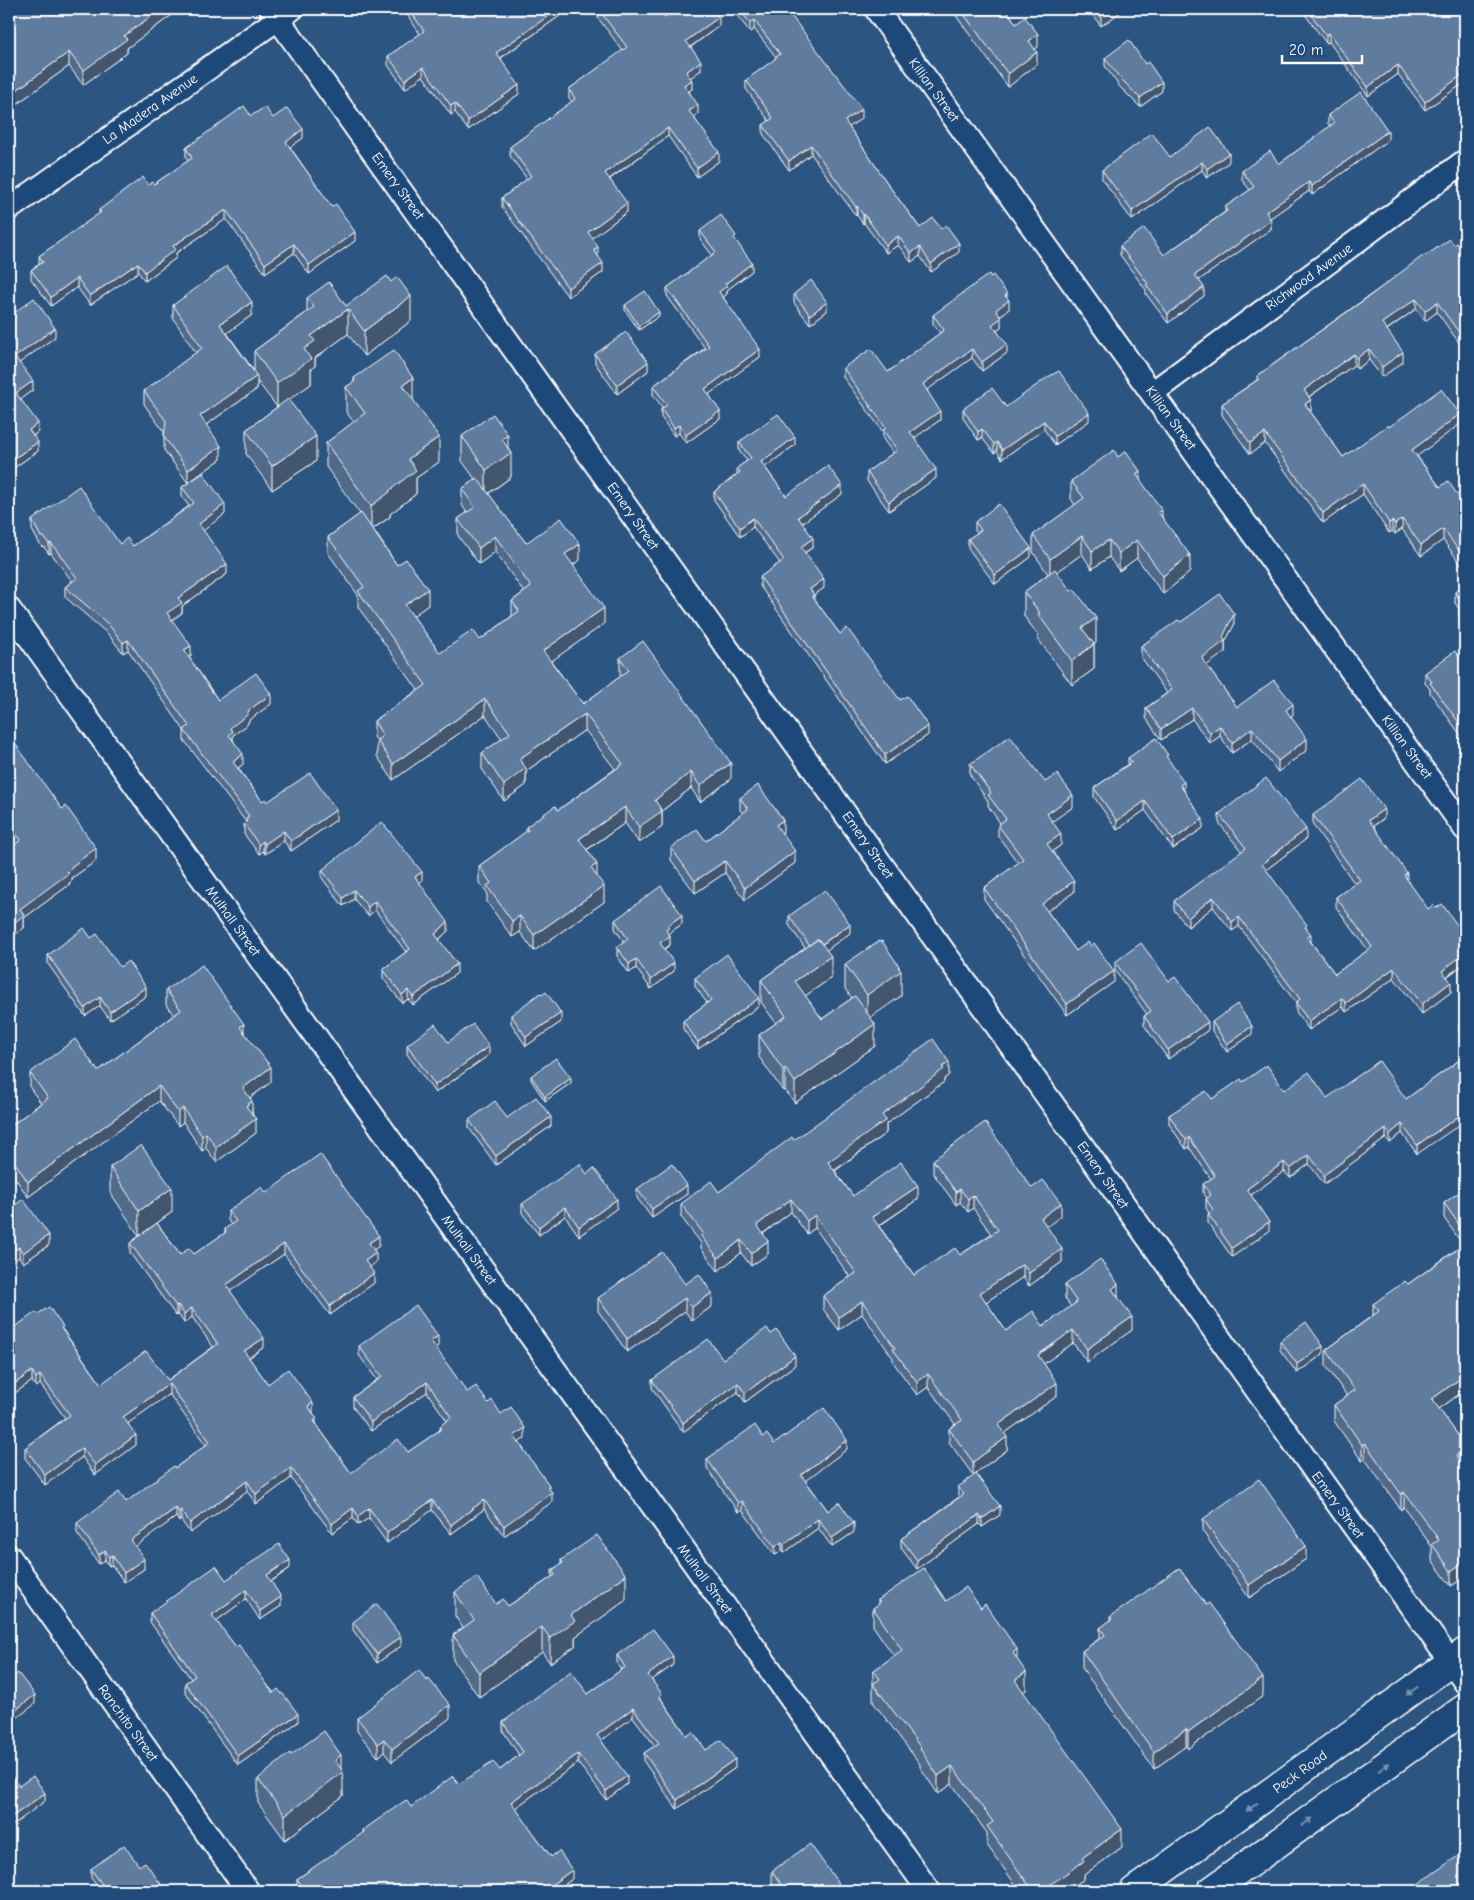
<svg xmlns="http://www.w3.org/2000/svg" width="1474" height="1900" viewBox="0 0 1474 1900" font-family="'Comic Neue',sans-serif">
	<style>
		.lines { fill: none; stroke-linecap: round; stroke-linejoin: round }
		.street-casing { stroke: #fff; stroke-width: 26 }
		.secondary-casing { stroke: #fff; stroke-width: 31 }
		.street { stroke: #1f4a7a; stroke-width: 22 }
		.secondary { stroke: #1f4a7a; stroke-width: 28 }
		.wall { fill: #516b89; stroke: #fff }
		.shaded-wall { fill: #42576f; stroke: #fff }
		.building { fill: #5e7c9f; stroke: #fff }
		.oneway { fill: #7992af }
		.labels { text-anchor: middle; dominant-baseline: central; stroke-width: 5; stroke-linejoin: round; paint-order: stroke }
		.street-label { font-size: 14px; fill: #fff; stroke: #1f4a7a }
	</style>
	<rect width="100%" height="100%" fill="#2c5582"/>
	<filter id="ink" filterUnits="userSpaceOnUse"><feTurbulence type="fractalNoise" baseFrequency=".02" numOctaves="2"/><feDisplacementMap in="SourceGraphic" scale="10" xChannelSelector="R" yChannelSelector="G"/><feConvolveMatrix kernelMatrix="1 2 1 2 8 2 1 2 1" color-interpolation-filters="sRGB"/></filter>
	<g filter="url(#ink)">
		<g class="lines">
			<!-- street casing -->
			<g class="street-casing">
				<path id="street" d="M 271,9 L 1465,1682
					M 876,9 L 1465,829
					M 9,209 L 292,9
					M 1152,393 L 1465,161
					M 9,609 L 929,1891
					M 9,1556 L 248,1891"/>
			</g>
			<!-- secondary casing -->
			<g class="secondary-casing">
				<path id="secondary" d="M 1134,1891 L 1465,1652
					M 1211,1891 L 1465,1708"/>
			</g>
			<!-- street -->
			<use href="#street" class="street"/>
			<!-- secondary -->
			<use href="#secondary" class="secondary"/>
		</g>
		<!-- wall -->
		<path class="wall" d="M 9,9 L 180,9 L 127,48 L 127,53 L 83,85 L 69,66 L 14,106 L 14,115 L 11,125 Z
			M 404,9 L 561,9 L 561,15 L 501,58 L 519,94 L 468,130 L 455,112 L 451,115 L 423,76 L 405,89 L 388,65 L 388,56 L 420,34 L 404,10 Z
			M 598,9 L 665,17 L 719,26 L 691,47 L 701,70 L 690,78 L 692,89 L 689,91 L 698,114 L 694,117 L 719,161 L 697,177 L 668,136 L 610,179 L 627,212 L 592,238 L 603,272 L 568,297 L 502,207 L 502,198 L 527,179 L 510,156 L 510,147 L 572,102 L 569,98 L 569,89 L 623,51 L 598,18 Z
			M 732,9 L 786,9 L 862,118 L 849,127 L 894,193 L 920,228 L 941,229 L 959,252 L 931,272 L 920,256 L 911,262 L 898,245 L 886,253 L 864,223 L 863,224 L 857,215 L 856,216 L 811,154 L 789,170 L 763,134 L 763,125 L 769,121 L 746,89 L 746,80 L 775,60 L 775,58 L 776,57 L 754,29 L 750,32 Z
			M 951,9 L 1006,9 L 1016,24 L 1038,47 L 1035,49 L 1037,64 L 1008,87 Z
			M 1088,9 L 1125,9 L 1101,26 Z
			M 1301,9 L 1465,9 L 1465,82 L 1425,110 L 1398,74 L 1368,96 L 1329,42 L 1326,43 Z
			M 1105,58 L 1162,91 L 1140,107 L 1119,86 L 1105,66 Z
			M 1328,115 L 1388,140 L 1312,195 L 1309,191 L 1270,218 L 1271,229 L 1199,280 L 1204,296 L 1168,323 L 1146,294 L 1146,290 L 1120,255 L 1120,246 L 1164,255 L 1225,212 L 1225,207 L 1250,190 L 1242,180 L 1242,171 L 1279,164 L 1330,126 L 1328,124 Z
			M 251,116 L 273,118 L 303,138 L 290,147 L 355,241 L 309,274 L 294,253 L 265,273 L 226,219 L 176,253 L 176,258 L 145,281 L 138,272 L 90,305 L 77,287 L 51,306 L 31,279 L 31,270 L 39,264 L 39,256 L 99,214 L 99,210 L 148,185 L 154,184 L 188,161 L 186,157 L 186,148 Z
			M 1170,157 L 1229,162 L 1207,178 L 1202,170 L 1132,220 L 1102,179 L 1102,170 Z
			M 700,231 L 736,241 L 752,271 L 727,290 L 727,294 L 723,297 L 760,357 L 709,394 L 720,419 L 686,443 L 679,433 L 674,436 L 661,417 L 661,409 L 663,408 L 653,395 L 653,386 L 705,348 L 667,296 L 667,288 L 712,255 L 700,239 Z
			M 1454,245 L 1465,254 L 1465,351 L 1437,312 L 1425,321 L 1416,309 L 1387,330 L 1403,362 L 1382,377 L 1369,360 L 1357,369 L 1354,365 L 1309,397 L 1311,411 L 1310,411 L 1343,457 L 1389,427 L 1460,424 L 1417,456 L 1440,487 L 1465,506 L 1465,570 L 1443,540 L 1421,556 L 1402,529 L 1395,534 L 1392,531 L 1389,533 L 1363,494 L 1323,523 L 1265,443 L 1250,454 L 1222,415 L 1222,404 L 1257,380 L 1257,376 L 1425,256 Z
			M 794,294 L 827,311 L 810,324 L 794,303 Z
			M 307,298 L 346,306 L 411,321 L 364,356 L 348,334 L 315,358 L 315,366 L 311,369 L 311,384 L 289,399 L 316,461 L 272,490 L 246,454 L 246,430 L 277,407 L 257,381 L 257,389 L 206,425 L 221,459 L 190,482 L 225,514 L 203,530 L 227,574 L 182,606 L 182,613 L 172,620 L 191,656 L 189,657 L 218,700 L 271,704 L 249,720 L 247,725 L 233,735 L 233,740 L 243,764 L 238,768 L 262,801 L 336,820 L 291,851 L 284,841 L 265,854 L 263,851 L 259,854 L 244,834 L 244,824 L 246,822 L 184,740 L 184,730 L 128,650 L 123,653 L 108,634 L 65,597 L 65,587 L 72,581 L 51,553 L 49,554 L 44,547 L 41,546 L 32,530 L 32,520 L 120,544 L 133,546 L 189,506 L 182,497 L 182,487 L 188,483 L 164,450 L 164,432 L 144,404 L 144,391 L 196,353 L 173,318 L 173,305 L 252,315 L 227,333 L 254,371 L 254,351 L 307,312 Z
			M 1007,298 L 1009,309 L 1000,316 L 1001,327 L 997,330 L 1007,353 L 982,371 L 972,358 L 927,390 L 940,420 L 914,438 L 936,478 L 889,511 L 867,481 L 867,472 L 893,453 L 883,439 L 883,432 L 843,377 L 843,368 L 888,372 L 940,333 L 933,324 L 933,315 Z
			M 625,305 L 659,316 L 639,330 L 625,310 Z
			M 9,312 L 11,315 L 55,337 L 19,363 L 33,390 L 20,399 L 38,432 L 33,436 L 38,451 L 12,469 L 9,464 Z
			M 595,354 L 648,371 L 617,394 L 595,363 Z
			M 354,378 L 413,401 L 439,462 L 416,478 L 416,494 L 390,514 L 390,517 L 373,529 L 397,565 L 428,605 L 413,616 L 440,653 L 480,640 L 512,616 L 512,601 L 524,592 L 495,552 L 479,564 L 458,536 L 458,519 L 467,513 L 462,505 L 462,489 L 475,479 L 462,461 L 462,436 L 508,448 L 511,477 L 488,494 L 526,543 L 580,560 L 573,565 L 604,624 L 551,661 L 583,704 L 621,676 L 620,674 L 620,658 L 731,779 L 700,802 L 691,788 L 662,811 L 662,827 L 639,843 L 625,823 L 587,850 L 597,876 L 604,902 L 534,951 L 520,932 L 512,937 L 487,902 L 487,892 L 479,883 L 479,866 L 526,832 L 526,827 L 558,810 L 615,769 L 585,730 L 526,771 L 526,785 L 504,801 L 482,769 L 482,753 L 502,739 L 485,715 L 393,780 L 377,756 L 377,740 L 374,737 L 374,721 L 418,690 L 358,607 L 358,595 L 328,553 L 328,537 L 360,514 L 326,467 L 326,443 L 354,422 L 346,412 L 346,387 L 354,382 Z
			M 1006,407 L 1089,421 L 1055,445 L 1044,429 L 1002,459 L 997,451 L 994,453 L 982,438 L 978,440 L 963,418 L 963,409 Z
			M 739,442 L 795,445 L 765,467 L 786,496 L 842,494 L 802,523 L 813,547 L 805,553 L 824,588 L 814,595 L 814,599 L 840,634 L 900,700 L 928,735 L 885,764 L 760,586 L 760,577 L 780,563 L 753,527 L 740,537 L 714,500 L 714,492 L 737,475 L 737,468 L 747,461 L 739,451 Z
			M 1118,457 L 1140,480 L 1162,517 L 1190,572 L 1163,594 L 1137,558 L 1119,571 L 1109,557 L 1092,569 L 1082,554 L 1057,572 L 1096,643 L 1094,644 L 1094,669 L 1072,685 L 1038,639 L 1038,635 L 1024,616 L 1024,592 L 1048,574 L 1033,552 L 1033,535 L 1075,505 L 1071,499 L 1071,481 Z
			M 975,522 L 1031,557 L 995,584 L 968,548 L 968,539 L 977,533 L 975,531 Z
			M 1465,584 L 1465,625 L 1459,617 L 1459,609 L 1455,603 L 1455,592 Z
			M 1181,622 L 1234,625 L 1225,642 L 1225,652 L 1206,665 L 1237,707 L 1293,715 L 1291,716 L 1307,750 L 1278,772 L 1252,739 L 1232,753 L 1220,736 L 1210,743 L 1192,719 L 1161,740 L 1146,718 L 1146,708 L 1167,693 L 1141,657 L 1141,646 Z
			M 1465,665 L 1465,741 L 1430,693 L 1430,689 L 1425,683 L 1425,673 Z
			M 9,746 L 96,861 L 72,878 L 72,881 L 69,883 L 69,885 L 24,918 L 24,928 L 15,844 L 9,836 Z
			M 1128,758 L 1168,760 L 1184,791 L 1203,828 L 1173,849 L 1145,810 L 1117,830 L 1094,797 L 1094,788 L 1128,764 Z
			M 970,764 L 1045,782 L 1073,807 L 1052,821 L 1061,845 L 1053,851 L 1074,892 L 1047,911 L 1076,951 L 1114,982 L 1067,1015 L 984,899 L 984,888 L 1018,863 L 998,836 L 998,825 L 1000,823 L 988,806 L 988,801 L 970,775 Z
			M 740,798 L 783,832 L 782,833 L 795,863 L 745,900 L 725,873 L 695,893 L 671,860 L 671,848 L 706,841 L 743,813 L 740,810 Z
			M 1219,814 L 1306,839 L 1266,870 L 1307,929 L 1311,942 L 1335,974 L 1368,950 L 1336,907 L 1336,897 L 1355,884 L 1313,825 L 1313,815 L 1384,818 L 1374,826 L 1407,880 L 1465,963 L 1447,977 L 1451,992 L 1422,1014 L 1394,978 L 1346,1012 L 1342,1007 L 1309,1030 L 1296,1012 L 1296,1003 L 1239,926 L 1232,931 L 1213,907 L 1188,927 L 1174,910 L 1174,901 L 1242,852 L 1219,823 Z
			M 322,870 L 422,881 L 419,883 L 448,931 L 439,940 L 457,973 L 413,1005 L 408,999 L 402,1003 L 383,978 L 383,969 L 406,952 L 375,910 L 368,916 L 354,899 L 343,906 L 322,878 Z
			M 789,916 L 850,933 L 826,950 L 831,978 L 805,996 L 822,1019 L 852,998 L 845,989 L 845,964 L 899,969 L 901,996 L 870,1017 L 875,1046 L 795,1103 L 785,1090 L 783,1091 L 759,1057 L 759,1035 L 776,1023 L 761,1002 L 761,980 L 805,948 L 789,925 Z
			M 615,920 L 682,924 L 669,933 L 670,945 L 664,949 L 674,971 L 651,989 L 636,968 L 629,973 L 617,956 L 617,947 L 624,942 L 615,929 Z
			M 91,938 L 120,967 L 146,996 L 110,1020 L 100,1006 L 85,1016 L 48,964 L 48,955 Z
			M 1115,962 L 1169,981 L 1208,1030 L 1168,1059 L 1144,1025 L 1144,1016 L 1147,1014 L 1115,971 Z
			M 695,978 L 759,1006 L 698,1049 L 683,1029 L 683,1021 L 707,1003 L 695,986 Z
			M 166,990 L 244,1032 L 271,1082 L 250,1098 L 256,1133 L 216,1162 L 206,1148 L 202,1151 L 183,1122 L 178,1126 L 159,1101 L 28,1197 L 9,1169 L 9,1127 L 41,1103 L 30,1088 L 30,1073 L 98,1071 L 174,1015 L 166,1005 Z
			M 511,1015 L 561,1022 L 526,1046 L 511,1023 Z
			M 1465,1020 L 1465,1041 L 1459,1033 L 1459,1024 Z
			M 1212,1022 L 1252,1034 L 1227,1052 L 1212,1031 Z
			M 448,1042 L 489,1055 L 435,1093 L 407,1054 L 407,1045 Z
			M 1465,1056 L 1417,1154 L 1402,1133 L 1390,1143 L 1386,1138 L 1324,1184 L 1309,1164 L 1290,1178 L 1284,1171 L 1251,1195 L 1269,1231 L 1232,1257 L 1208,1223 L 1208,1214 L 1209,1213 L 1206,1208 L 1206,1199 L 1207,1198 L 1203,1193 L 1203,1184 L 1211,1179 L 1189,1147 L 1186,1149 L 1169,1124 L 1169,1115 L 1212,1099 L 1243,1082 L 1327,1098 L 1406,1099 Z
			M 949,1075 L 944,1079 L 944,1082 L 886,1124 L 886,1133 L 835,1171 L 853,1196 L 918,1199 L 879,1226 L 914,1275 L 960,1255 L 991,1234 L 973,1208 L 968,1212 L 960,1202 L 956,1205 L 933,1173 L 933,1160 L 1032,1188 L 1061,1216 L 1047,1226 L 1062,1262 L 1029,1286 L 1023,1277 L 986,1302 L 1006,1331 L 1043,1326 L 1071,1307 L 1065,1298 L 1065,1285 L 1118,1297 L 1132,1330 L 1087,1362 L 1073,1343 L 1044,1363 L 1057,1396 L 1005,1433 L 1007,1450 L 973,1475 L 949,1442 L 949,1429 L 955,1424 L 928,1387 L 917,1395 L 893,1362 L 893,1358 L 862,1314 L 839,1330 L 823,1309 L 823,1296 L 850,1277 L 815,1228 L 807,1234 L 791,1212 L 763,1234 L 768,1254 L 751,1266 L 741,1253 L 718,1271 L 701,1248 L 701,1243 L 681,1217 L 681,1204 L 719,1192 L 794,1140 Z
			M 531,1076 L 571,1083 L 545,1101 L 531,1080 Z
			M 507,1118 L 551,1126 L 496,1165 L 469,1128 L 469,1120 Z
			M 110,1167 L 172,1212 L 157,1223 L 180,1255 L 194,1254 L 225,1233 L 225,1229 L 231,1225 L 228,1220 L 228,1211 L 266,1193 L 379,1246 L 374,1249 L 376,1262 L 370,1267 L 374,1283 L 330,1315 L 284,1254 L 230,1291 L 264,1347 L 249,1358 L 268,1384 L 313,1413 L 317,1425 L 351,1473 L 408,1452 L 440,1430 L 440,1426 L 447,1421 L 427,1392 L 371,1431 L 353,1407 L 353,1397 L 377,1380 L 359,1355 L 359,1346 L 438,1346 L 435,1348 L 467,1392 L 488,1403 L 525,1438 L 519,1442 L 549,1489 L 552,1502 L 504,1536 L 484,1509 L 451,1534 L 432,1510 L 387,1543 L 369,1518 L 358,1525 L 353,1518 L 332,1533 L 291,1478 L 256,1504 L 247,1491 L 190,1533 L 181,1520 L 179,1522 L 176,1517 L 135,1546 L 144,1569 L 124,1582 L 112,1565 L 109,1566 L 105,1560 L 99,1564 L 77,1533 L 77,1523 L 126,1502 L 175,1468 L 206,1445 L 169,1394 L 128,1423 L 136,1445 L 95,1475 L 82,1457 L 45,1485 L 25,1458 L 25,1448 L 65,1418 L 40,1384 L 36,1387 L 32,1381 L 9,1397 L 9,1318 L 15,1327 L 38,1314 L 63,1330 L 101,1384 L 168,1380 L 213,1347 L 192,1317 L 184,1323 L 178,1314 L 176,1316 L 130,1253 L 130,1243 L 139,1236 L 110,1192 Z
			M 637,1189 L 687,1194 L 652,1218 L 637,1198 Z
			M 1465,1189 L 1465,1390 L 1439,1409 L 1465,1445 L 1465,1465 L 1463,1466 L 1465,1469 L 1465,1577 L 1451,1586 L 1432,1560 L 1432,1547 L 1404,1507 L 1401,1510 L 1365,1459 L 1362,1461 L 1334,1421 L 1334,1405 L 1347,1396 L 1326,1366 L 1326,1350 L 1373,1315 L 1373,1304 L 1408,1284 L 1463,1245 L 1444,1218 L 1444,1203 Z
			M 522,1204 L 617,1208 L 579,1236 L 565,1216 L 539,1235 L 522,1213 Z
			M 9,1210 L 49,1245 L 23,1263 L 19,1257 Z
			M 685,1284 L 712,1306 L 692,1321 L 685,1311 L 627,1352 L 598,1311 L 598,1298 Z
			M 1280,1341 L 1323,1354 L 1297,1373 L 1280,1350 Z
			M 723,1359 L 795,1365 L 745,1402 L 738,1392 L 683,1432 L 652,1388 L 652,1380 Z
			M 763,1437 L 774,1444 L 847,1449 L 805,1480 L 828,1511 L 854,1532 L 832,1547 L 818,1528 L 784,1553 L 782,1551 L 775,1555 L 742,1510 L 738,1512 L 707,1468 L 707,1459 Z
			M 958,1487 L 1000,1515 L 982,1527 L 979,1524 L 917,1569 L 901,1548 L 901,1539 L 959,1497 L 958,1496 Z
			M 1203,1519 L 1306,1559 L 1249,1598 L 1203,1532 Z
			M 561,1560 L 626,1600 L 575,1637 L 575,1646 L 550,1663 L 542,1652 L 479,1697 L 453,1660 L 453,1635 L 463,1628 L 455,1616 L 455,1592 L 496,1604 L 508,1606 L 552,1577 L 552,1570 L 561,1564 Z
			M 290,1568 L 271,1582 L 281,1606 L 260,1620 L 246,1599 L 216,1621 L 236,1647 L 298,1722 L 238,1765 L 185,1692 L 185,1683 L 191,1679 L 150,1622 L 150,1613 L 226,1580 Z
			M 878,1600 L 946,1601 L 1017,1659 L 1026,1690 L 1023,1692 L 1122,1847 L 1084,1875 L 1084,1879 L 1067,1891 L 1020,1891 L 987,1845 L 987,1833 L 952,1784 L 938,1794 L 920,1767 L 920,1764 L 873,1702 L 873,1671 L 894,1656 L 873,1626 L 873,1608 L 878,1605 Z
			M 1110,1617 L 1263,1696 L 1188,1749 L 1186,1746 L 1154,1769 L 1082,1668 L 1082,1651 L 1100,1638 L 1100,1628 L 1110,1621 Z
			M 353,1622 L 401,1646 L 377,1663 L 353,1630 Z
			M 617,1655 L 673,1665 L 652,1680 L 662,1700 L 687,1736 L 706,1750 L 735,1768 L 677,1809 L 644,1762 L 644,1753 L 655,1746 L 633,1717 L 601,1740 L 627,1784 L 606,1800 L 578,1763 L 515,1808 L 551,1857 L 572,1879 L 556,1891 L 299,1891 L 297,1888 L 297,1879 L 363,1834 L 363,1830 L 459,1784 L 500,1770 L 519,1755 L 503,1731 L 503,1722 L 588,1694 L 621,1670 L 617,1664 Z
			M 357,1718 L 450,1718 L 392,1762 L 384,1752 L 378,1757 L 357,1731 Z
			M 291,1755 L 341,1769 L 343,1796 L 285,1840 L 258,1803 L 258,1779 Z
			M 139,1866 L 100,1890 L 91,1878 L 91,1869 Z
			M 772,1871 L 844,1891 L 777,1891 L 772,1884 Z"/>
		<!-- shaded-wall -->
		<path class="shaded-wall" d="M 161,9 L 180,9 L 127,48 L 127,53 L 83,85 L 83,71 L 124,36 Z
			M 558,9 L 561,9 L 561,15 L 496,61 L 496,53 Z
			M 1108,9 L 1125,9 L 1101,26 L 1101,14 Z
			M 719,17 L 719,26 L 686,50 L 686,41 Z
			M 754,20 L 754,29 L 750,32 L 750,23 Z
			M 1329,33 L 1329,42 L 1326,43 L 1326,35 Z
			M 1038,34 L 1038,47 L 1029,54 L 1029,41 Z
			M 69,52 L 69,66 L 14,106 L 14,115 L 11,125 L 9,127 L 10,95 Z
			M 1037,52 L 1037,64 L 1008,87 L 1008,74 Z
			M 701,61 L 701,70 L 686,81 L 686,72 Z
			M 1398,65 L 1398,74 L 1368,96 L 1368,87 Z
			M 423,67 L 423,76 L 405,89 L 405,80 Z
			M 1465,73 L 1465,82 L 1425,110 L 1425,102 Z
			M 692,80 L 692,89 L 684,94 L 684,85 Z
			M 1162,82 L 1162,91 L 1140,107 L 1140,98 Z
			M 519,85 L 519,94 L 468,130 L 468,121 Z
			M 455,103 L 455,112 L 451,115 L 451,106 Z
			M 698,105 L 698,114 L 689,120 L 689,111 Z
			M 862,109 L 862,118 L 845,130 L 845,121 Z
			M 668,128 L 668,136 L 605,182 L 605,173 Z
			M 303,129 L 303,138 L 286,150 L 286,142 Z
			M 1388,131 L 1388,140 L 1312,195 L 1312,186 Z
			M 811,145 L 811,154 L 789,170 L 789,161 Z
			M 719,152 L 719,161 L 697,177 L 697,168 Z
			M 1229,153 L 1229,162 L 1207,178 L 1207,169 Z
			M 1202,162 L 1202,170 L 1132,220 L 1132,211 Z
			M 1309,182 L 1309,191 L 1266,221 L 1266,212 Z
			M 627,203 L 627,212 L 588,241 L 588,232 Z
			M 857,206 L 857,215 L 856,216 L 856,207 Z
			M 226,210 L 226,219 L 176,253 L 176,258 L 145,281 L 145,272 L 173,246 Z
			M 864,214 L 864,223 L 863,224 L 863,215 Z
			M 1271,220 L 1271,229 L 1195,283 L 1195,275 Z
			M 355,232 L 355,241 L 309,274 L 309,265 Z
			M 898,236 L 898,245 L 886,253 L 886,245 Z
			M 959,243 L 959,252 L 931,272 L 931,264 Z
			M 294,244 L 294,253 L 265,273 L 265,264 Z
			M 598,247 L 598,256 L 594,259 L 594,250 Z
			M 920,247 L 920,256 L 911,262 L 911,253 Z
			M 138,263 L 138,272 L 90,305 L 90,296 Z
			M 603,263 L 603,272 L 568,297 L 568,288 Z
			M 752,263 L 752,271 L 727,290 L 727,294 L 719,300 L 719,292 L 725,284 Z
			M 77,278 L 77,287 L 51,306 L 51,297 Z
			M 1204,287 L 1204,296 L 1168,323 L 1168,314 Z
			M 1007,294 L 1007,302 L 1009,300 L 1009,309 L 996,319 L 996,310 L 1005,296 Z
			M 411,296 L 411,321 L 364,356 L 364,331 Z
			M 1416,299 L 1416,309 L 1382,333 L 1382,323 Z
			M 252,302 L 252,315 L 220,338 L 220,324 Z
			M 827,302 L 827,311 L 810,324 L 810,315 Z
			M 1437,302 L 1437,312 L 1425,321 L 1425,311 Z
			M 348,309 L 348,334 L 315,358 L 315,366 L 311,369 L 311,384 L 277,408 L 277,383 L 304,349 L 311,336 Z
			M 659,312 L 659,316 L 639,330 L 639,326 Z
			M 1001,318 L 1001,327 L 992,334 L 992,325 Z
			M 55,328 L 55,337 L 15,366 L 15,357 Z
			M 1007,344 L 1007,353 L 982,371 L 982,362 Z
			M 760,349 L 760,357 L 705,397 L 705,389 Z
			M 972,349 L 972,358 L 923,393 L 923,384 Z
			M 1369,349 L 1369,360 L 1357,369 L 1357,358 Z
			M 1403,352 L 1403,362 L 1382,377 L 1382,367 Z
			M 1354,354 L 1354,365 L 1304,400 L 1304,390 Z
			M 648,362 L 648,371 L 617,394 L 617,385 Z
			M 257,376 L 257,389 L 200,429 L 200,416 Z
			M 413,378 L 413,402 L 403,385 Z
			M 33,381 L 33,390 L 16,402 L 16,393 Z
			M 1311,400 L 1311,411 L 1305,415 L 1305,404 Z
			M 720,411 L 720,419 L 686,443 L 686,435 Z
			M 940,411 L 940,420 L 910,441 L 910,432 Z
			M 1089,413 L 1089,421 L 1055,445 L 1055,436 Z
			M 1460,414 L 1460,424 L 1412,460 L 1412,450 Z
			M 1044,421 L 1044,429 L 1002,459 L 1002,450 Z
			M 38,423 L 38,432 L 29,439 L 29,430 Z
			M 679,425 L 679,433 L 674,436 L 674,428 Z
			M 982,429 L 982,438 L 978,440 L 978,432 Z
			M 1265,433 L 1265,443 L 1250,454 L 1250,443 Z
			M 508,435 L 508,455 L 511,453 L 511,477 L 486,495 L 486,470 L 502,439 Z
			M 316,436 L 316,461 L 272,490 L 272,466 Z
			M 439,437 L 439,462 L 416,478 L 416,494 L 390,514 L 390,517 L 371,530 L 371,506 L 389,491 L 408,459 Z
			M 795,437 L 795,445 L 761,470 L 761,462 Z
			M 38,442 L 38,451 L 12,469 L 12,460 Z
			M 997,442 L 997,451 L 994,453 L 994,444 Z
			M 221,446 L 221,459 L 188,483 L 188,470 Z
			M 936,469 L 936,478 L 889,511 L 889,502 Z
			M 1140,471 L 1140,488 L 1136,474 Z
			M 1363,484 L 1363,494 L 1323,523 L 1323,513 Z
			M 842,485 L 842,494 L 798,526 L 798,517 Z
			M 225,504 L 225,514 L 199,534 L 199,524 Z
			M 1162,510 L 1162,528 L 1158,512 Z
			M 753,518 L 753,527 L 740,537 L 740,528 Z
			M 1402,519 L 1402,529 L 1395,534 L 1395,524 Z
			M 1392,521 L 1392,531 L 1389,533 L 1389,523 Z
			M 1443,529 L 1443,540 L 1421,556 L 1421,545 Z
			M 495,536 L 495,552 L 479,564 L 479,548 Z
			M 1082,536 L 1082,554 L 1050,577 L 1050,559 Z
			M 813,538 L 813,547 L 801,555 L 801,547 Z
			M 1109,540 L 1109,557 L 1092,569 L 1092,551 Z
			M 1137,540 L 1137,558 L 1119,571 L 1119,553 Z
			M 51,543 L 51,553 L 49,554 L 49,544 Z
			M 580,544 L 580,560 L 565,570 L 565,554 Z
			M 1031,548 L 1031,557 L 995,584 L 995,575 Z
			M 1190,555 L 1190,572 L 1163,594 L 1163,576 Z
			M 227,564 L 227,574 L 182,606 L 182,613 L 167,623 L 167,613 L 178,598 Z
			M 824,579 L 824,588 L 810,598 L 810,589 Z
			M 428,589 L 428,605 L 405,622 L 405,605 Z
			M 604,608 L 604,624 L 543,667 L 543,651 Z
			M 1234,614 L 1234,625 L 1225,642 L 1225,652 L 1202,669 L 1202,658 Z
			M 1096,618 L 1096,643 L 1082,653 L 1082,628 Z
			M 128,640 L 128,650 L 123,653 L 123,643 Z
			M 1094,644 L 1094,669 L 1072,685 L 1072,661 Z
			M 191,646 L 191,656 L 184,660 L 184,650 Z
			M 271,694 L 271,704 L 249,720 L 247,725 L 233,735 L 233,742 L 229,735 L 230,728 L 249,710 Z
			M 485,699 L 485,715 L 393,780 L 393,764 Z
			M 1293,704 L 1293,715 L 1286,720 L 1286,710 Z
			M 1192,708 L 1192,719 L 1161,740 L 1161,729 Z
			M 585,714 L 585,730 L 526,771 L 526,785 L 504,801 L 504,785 L 519,759 Z
			M 928,726 L 928,735 L 885,764 L 885,755 Z
			M 1220,726 L 1220,736 L 1210,743 L 1210,733 Z
			M 1252,728 L 1252,739 L 1232,753 L 1232,743 Z
			M 1307,739 L 1307,750 L 1278,772 L 1278,761 Z
			M 243,754 L 243,764 L 233,772 L 233,762 Z
			M 731,763 L 731,779 L 700,802 L 700,786 Z
			M 691,772 L 691,788 L 659,813 L 662,811 L 662,827 L 639,843 L 639,827 L 655,800 Z
			M 1184,782 L 1184,791 L 1180,785 Z
			M 1073,795 L 1073,807 L 1047,825 L 1047,814 Z
			M 1145,801 L 1145,810 L 1117,830 L 1117,821 Z
			M 625,807 L 625,823 L 579,855 L 579,839 Z
			M 1384,809 L 1384,818 L 1369,829 L 1369,820 Z
			M 336,810 L 336,820 L 291,851 L 291,841 Z
			M 1203,819 L 1203,828 L 1173,849 L 1173,840 Z
			M 783,820 L 783,832 L 776,837 L 776,825 Z
			M 1306,829 L 1306,839 L 1262,873 L 1262,864 Z
			M 284,831 L 284,841 L 265,854 L 265,844 Z
			M 1061,834 L 1061,845 L 1047,855 L 1047,844 Z
			M 263,841 L 263,851 L 259,854 L 259,845 Z
			M 96,848 L 96,861 L 72,878 L 72,881 L 69,883 L 69,885 L 24,918 L 24,928 L 9,939 L 9,927 L 20,909 L 67,872 L 71,867 Z
			M 795,851 L 795,863 L 745,900 L 745,888 Z
			M 725,861 L 725,873 L 695,893 L 695,881 Z
			M 597,864 L 597,880 L 591,868 Z
			M 422,872 L 422,881 L 415,886 L 415,877 Z
			M 1407,873 L 1407,882 L 1404,875 Z
			M 1074,881 L 1074,892 L 1042,915 L 1042,904 Z
			M 604,886 L 604,902 L 534,951 L 534,935 Z
			M 354,890 L 354,899 L 343,906 L 343,898 Z
			M 1213,897 L 1213,907 L 1188,927 L 1188,918 Z
			M 375,901 L 375,910 L 368,916 L 368,907 Z
			M 682,915 L 682,924 L 669,933 L 670,936 L 670,945 L 660,952 L 660,943 L 667,926 Z
			M 520,916 L 520,932 L 512,937 L 512,921 Z
			M 1239,917 L 1239,926 L 1232,931 L 1232,922 Z
			M 448,922 L 448,931 L 435,943 L 435,934 Z
			M 850,924 L 850,933 L 813,960 L 813,951 Z
			M 1311,934 L 1311,944 L 1307,937 Z
			M 1465,953 L 1465,963 L 1442,980 L 1442,971 Z
			M 831,956 L 831,978 L 795,1003 L 795,981 Z
			M 636,959 L 636,968 L 629,973 L 629,964 Z
			M 674,963 L 674,971 L 651,989 L 651,980 Z
			M 457,964 L 457,973 L 413,1005 L 413,997 Z
			M 899,966 L 899,972 L 901,971 L 901,996 L 867,1020 L 867,995 Z
			M 1394,968 L 1394,978 L 1346,1012 L 1346,1003 Z
			M 1114,971 L 1114,982 L 1067,1015 L 1067,1004 Z
			M 1451,982 L 1451,992 L 1422,1014 L 1422,1004 Z
			M 146,987 L 146,996 L 110,1020 L 110,1012 Z
			M 408,990 L 408,999 L 402,1003 L 402,995 Z
			M 100,997 L 100,1006 L 85,1016 L 85,1008 Z
			M 759,998 L 759,1006 L 698,1049 L 698,1042 Z
			M 1342,998 L 1342,1007 L 1309,1030 L 1309,1021 Z
			M 561,1013 L 561,1022 L 526,1046 L 526,1037 Z
			M 1208,1022 L 1208,1030 L 1168,1059 L 1168,1050 Z
			M 244,1024 L 244,1039 L 240,1027 Z
			M 875,1024 L 875,1046 L 795,1103 L 795,1082 Z
			M 1252,1026 L 1252,1034 L 1227,1052 L 1227,1044 Z
			M 489,1046 L 489,1055 L 435,1093 L 435,1085 Z
			M 949,1062 L 949,1075 L 944,1079 L 944,1082 L 886,1124 L 886,1133 L 828,1175 L 828,1162 L 882,1115 Z
			M 271,1067 L 271,1082 L 243,1103 L 243,1088 Z
			M 785,1068 L 785,1090 L 783,1091 L 783,1070 Z
			M 571,1078 L 571,1083 L 545,1101 L 545,1097 Z
			M 159,1086 L 159,1101 L 28,1197 L 28,1182 Z
			M 252,1101 L 252,1116 L 246,1106 Z
			M 183,1108 L 183,1122 L 178,1126 L 178,1112 Z
			M 1465,1112 L 1465,1121 L 1417,1154 L 1417,1145 Z
			M 551,1117 L 551,1126 L 496,1165 L 496,1156 Z
			M 256,1119 L 256,1133 L 216,1162 L 216,1147 Z
			M 1402,1124 L 1402,1133 L 1390,1143 L 1390,1134 Z
			M 1386,1129 L 1386,1138 L 1324,1184 L 1324,1175 Z
			M 206,1133 L 206,1148 L 202,1151 L 202,1136 Z
			M 1189,1137 L 1189,1147 L 1186,1149 L 1186,1140 Z
			M 1309,1155 L 1309,1164 L 1290,1178 L 1290,1169 Z
			M 1284,1162 L 1284,1171 L 1247,1198 L 1247,1189 Z
			M 687,1185 L 687,1194 L 652,1218 L 652,1209 Z
			M 918,1186 L 918,1199 L 872,1230 L 872,1217 Z
			M 172,1188 L 172,1212 L 139,1236 L 139,1211 Z
			M 960,1189 L 960,1202 L 956,1205 L 956,1192 Z
			M 973,1195 L 973,1208 L 968,1212 L 968,1199 Z
			M 617,1199 L 617,1208 L 579,1236 L 579,1227 Z
			M 791,1199 L 791,1212 L 757,1238 L 757,1225 Z
			M 1061,1203 L 1061,1216 L 1041,1231 L 1041,1218 Z
			M 565,1207 L 565,1216 L 539,1235 L 539,1227 Z
			M 815,1215 L 815,1228 L 807,1234 L 807,1221 Z
			M 1269,1222 L 1269,1231 L 1232,1257 L 1232,1248 Z
			M 49,1235 L 49,1245 L 23,1263 L 23,1253 Z
			M 379,1236 L 379,1246 L 369,1253 L 369,1243 Z
			M 741,1240 L 741,1253 L 718,1271 L 718,1258 Z
			M 768,1241 L 768,1254 L 751,1266 L 751,1253 Z
			M 284,1244 L 284,1254 L 226,1294 L 226,1285 Z
			M 19,1247 L 19,1257 L 9,1264 L 9,1255 Z
			M 1062,1249 L 1062,1262 L 1029,1286 L 1029,1273 Z
			M 376,1253 L 376,1262 L 365,1271 L 365,1261 Z
			M 1023,1264 L 1023,1277 L 980,1306 L 980,1293 Z
			M 374,1273 L 374,1283 L 330,1315 L 330,1306 Z
			M 1118,1284 L 1118,1297 L 1112,1289 Z
			M 712,1293 L 712,1306 L 692,1321 L 692,1307 Z
			M 685,1298 L 685,1311 L 627,1352 L 627,1339 Z
			M 862,1301 L 862,1314 L 839,1330 L 839,1317 Z
			M 178,1305 L 178,1314 L 176,1316 L 176,1306 Z
			M 192,1308 L 192,1317 L 184,1323 L 184,1314 Z
			M 1132,1317 L 1132,1330 L 1087,1362 L 1087,1349 Z
			M 1073,1330 L 1073,1343 L 1038,1368 L 1038,1355 Z
			M 438,1336 L 438,1346 L 431,1351 L 431,1341 Z
			M 264,1338 L 264,1347 L 244,1361 L 244,1351 Z
			M 1323,1346 L 1323,1354 L 1297,1373 L 1297,1364 Z
			M 795,1356 L 795,1365 L 745,1402 L 745,1393 Z
			M 32,1371 L 32,1381 L 9,1397 L 9,1388 Z
			M 928,1374 L 928,1387 L 917,1395 L 917,1382 Z
			M 40,1375 L 40,1384 L 36,1387 L 36,1378 Z
			M 1465,1375 L 1465,1390 L 1432,1414 L 1432,1399 Z
			M 427,1382 L 427,1392 L 371,1431 L 371,1422 Z
			M 738,1383 L 738,1392 L 683,1432 L 683,1423 Z
			M 1057,1383 L 1057,1396 L 998,1438 L 998,1425 Z
			M 169,1384 L 169,1394 L 123,1427 L 123,1417 Z
			M 313,1403 L 313,1413 L 308,1406 Z
			M 525,1428 L 525,1438 L 514,1446 L 514,1436 Z
			M 136,1435 L 136,1445 L 95,1475 L 95,1465 Z
			M 1007,1437 L 1007,1450 L 973,1475 L 973,1462 Z
			M 847,1440 L 847,1449 L 801,1484 L 801,1475 Z
			M 1365,1443 L 1365,1459 L 1362,1461 L 1362,1445 Z
			M 82,1448 L 82,1457 L 45,1485 L 45,1475 Z
			M 1465,1449 L 1465,1465 L 1456,1471 L 1456,1456 Z
			M 291,1468 L 291,1478 L 256,1504 L 256,1494 Z
			M 247,1481 L 247,1491 L 190,1533 L 190,1523 Z
			M 549,1485 L 549,1494 L 552,1492 L 552,1502 L 504,1536 L 504,1526 Z
			M 1404,1492 L 1404,1507 L 1401,1510 L 1401,1494 Z
			M 432,1500 L 432,1510 L 387,1543 L 387,1533 Z
			M 484,1500 L 484,1509 L 451,1534 L 451,1525 Z
			M 742,1501 L 742,1510 L 738,1512 L 738,1503 Z
			M 1000,1506 L 1000,1515 L 982,1527 L 982,1519 Z
			M 176,1508 L 176,1517 L 131,1550 L 131,1540 Z
			M 353,1508 L 353,1518 L 332,1533 L 332,1524 Z
			M 369,1508 L 369,1518 L 358,1525 L 358,1516 Z
			M 181,1510 L 181,1520 L 179,1522 L 179,1512 Z
			M 979,1515 L 979,1524 L 917,1569 L 917,1560 Z
			M 818,1519 L 818,1528 L 784,1553 L 784,1544 Z
			M 854,1523 L 854,1532 L 832,1547 L 832,1538 Z
			M 782,1542 L 782,1551 L 775,1555 L 775,1547 Z
			M 1306,1546 L 1306,1559 L 1249,1598 L 1249,1585 Z
			M 105,1550 L 105,1560 L 99,1564 L 99,1555 Z
			M 112,1555 L 112,1565 L 109,1566 L 109,1557 Z
			M 144,1559 L 144,1569 L 124,1582 L 124,1573 Z
			M 290,1560 L 290,1568 L 267,1584 L 267,1575 Z
			M 1465,1561 L 1465,1577 L 1451,1586 L 1451,1571 Z
			M 626,1575 L 626,1600 L 575,1637 L 575,1646 L 550,1663 L 550,1638 L 571,1615 Z
			M 246,1590 L 246,1599 L 212,1624 L 212,1615 Z
			M 281,1597 L 281,1606 L 260,1620 L 260,1611 Z
			M 542,1627 L 542,1652 L 479,1697 L 479,1673 Z
			M 401,1637 L 401,1646 L 377,1663 L 377,1654 Z
			M 1017,1649 L 1017,1668 L 1013,1653 Z
			M 673,1656 L 673,1665 L 648,1683 L 648,1675 Z
			M 1026,1672 L 1026,1690 L 1015,1698 L 1015,1680 Z
			M 1263,1678 L 1263,1696 L 1188,1749 L 1188,1732 Z
			M 35,1695 L 35,1704 L 9,1724 L 9,1715 Z
			M 450,1705 L 450,1718 L 392,1762 L 392,1749 Z
			M 633,1708 L 633,1717 L 597,1744 L 597,1735 Z
			M 298,1714 L 298,1722 L 238,1765 L 238,1756 Z
			M 1186,1729 L 1186,1746 L 1154,1769 L 1154,1752 Z
			M 384,1739 L 384,1752 L 378,1757 L 378,1744 Z
			M 578,1754 L 578,1763 L 511,1811 L 511,1802 Z
			M 341,1755 L 341,1773 L 343,1772 L 343,1796 L 285,1840 L 285,1815 L 335,1760 Z
			M 735,1759 L 735,1768 L 677,1809 L 677,1800 Z
			M 952,1766 L 952,1784 L 938,1794 L 938,1776 Z
			M 627,1776 L 627,1784 L 606,1800 L 606,1791 Z
			M 45,1793 L 45,1801 L 9,1828 L 9,1819 Z
			M 1122,1829 L 1122,1847 L 1084,1875 L 1084,1879 L 1067,1891 L 1041,1891 L 1082,1858 Z
			M 572,1870 L 572,1879 L 556,1891 L 543,1891 Z"/>
		<!-- building -->
		<path class="building" d="M 9,9 L 161,9 L 124,36 L 127,39 L 83,71 L 69,52 L 10,95 L 14,101 L 11,111 L 9,113 Z
			M 409,9 L 558,9 L 496,53 L 519,85 L 468,121 L 455,103 L 451,106 L 423,67 L 405,80 L 388,56 L 424,31 Z
			M 598,9 L 659,9 L 665,17 L 676,9 L 713,9 L 719,17 L 686,41 L 701,61 L 686,72 L 692,80 L 684,85 L 698,105 L 689,111 L 719,152 L 697,168 L 668,128 L 605,173 L 627,203 L 588,232 L 598,247 L 594,250 L 603,263 L 568,288 L 502,198 L 531,176 L 510,147 L 575,99 L 569,89 L 627,47 Z
			M 739,9 L 786,9 L 862,109 L 845,121 L 894,193 L 920,228 L 933,218 L 941,229 L 946,225 L 959,243 L 931,264 L 920,247 L 911,253 L 898,236 L 886,245 L 864,214 L 863,215 L 857,206 L 856,207 L 811,145 L 789,161 L 763,125 L 773,118 L 746,80 L 775,59 L 775,58 L 780,54 L 754,20 L 750,23 Z
			M 960,9 L 1006,9 L 1016,24 L 1025,17 L 1038,34 L 1029,41 L 1037,52 L 1008,74 Z
			M 1097,9 L 1108,9 L 1101,14 Z
			M 1307,9 L 1465,9 L 1465,73 L 1425,102 L 1398,65 L 1368,87 L 1329,33 L 1326,35 Z
			M 1129,40 L 1145,64 L 1148,62 L 1162,82 L 1140,98 L 1119,77 L 1105,58 Z
			M 1361,92 L 1388,131 L 1312,186 L 1309,182 L 1266,212 L 1271,220 L 1195,275 L 1204,287 L 1168,314 L 1146,285 L 1148,284 L 1120,246 L 1144,228 L 1164,255 L 1227,211 L 1225,207 L 1254,187 L 1242,171 L 1270,151 L 1279,164 L 1334,123 L 1328,115 Z
			M 244,106 L 251,116 L 265,107 L 273,118 L 287,108 L 303,129 L 286,142 L 332,207 L 336,204 L 355,232 L 309,265 L 294,244 L 265,264 L 226,210 L 173,246 L 176,249 L 145,272 L 138,263 L 90,296 L 77,278 L 51,297 L 31,270 L 43,262 L 39,256 L 101,212 L 99,210 L 143,177 L 148,185 L 152,182 L 154,184 L 192,158 L 186,148 Z
			M 1210,127 L 1229,153 L 1207,169 L 1202,162 L 1132,211 L 1102,170 L 1152,133 L 1170,157 Z
			M 721,215 L 736,236 L 734,238 L 752,263 L 725,284 L 727,286 L 719,292 L 760,349 L 705,389 L 720,411 L 686,435 L 679,425 L 674,428 L 661,409 L 667,405 L 653,386 L 709,346 L 667,288 L 716,252 L 700,231 Z
			M 1450,239 L 1454,245 L 1457,243 L 1465,254 L 1465,341 L 1437,302 L 1425,311 L 1416,299 L 1382,323 L 1403,352 L 1382,367 L 1369,349 L 1357,358 L 1354,354 L 1304,390 L 1311,400 L 1305,404 L 1343,457 L 1388,425 L 1389,427 L 1441,389 L 1460,414 L 1412,450 L 1440,487 L 1448,481 L 1465,506 L 1465,559 L 1443,529 L 1421,545 L 1402,519 L 1395,524 L 1392,521 L 1389,523 L 1363,484 L 1323,513 L 1265,433 L 1250,443 L 1222,404 L 1259,379 L 1257,376 L 1371,295 L 1424,255 L 1425,256 Z
			M 227,266 L 252,302 L 220,324 L 257,376 L 200,416 L 221,446 L 188,470 L 164,437 L 166,421 L 144,391 L 202,348 L 173,305 Z
			M 989,274 L 991,277 L 993,275 L 1007,294 L 1005,296 L 1009,300 L 996,310 L 1001,318 L 992,325 L 1007,344 L 982,362 L 972,349 L 923,384 L 940,411 L 910,432 L 936,469 L 889,502 L 867,472 L 897,450 L 883,430 L 886,428 L 843,368 L 871,349 L 888,372 L 944,330 L 933,315 Z
			M 387,276 L 391,282 L 397,277 L 411,296 L 364,331 L 348,309 L 311,336 L 315,341 L 304,349 L 311,359 L 277,383 L 254,351 L 314,307 L 307,298 L 329,282 L 346,306 Z
			M 811,280 L 827,302 L 810,315 L 794,294 Z
			M 645,291 L 659,312 L 639,326 L 625,305 Z
			M 34,298 L 55,328 L 15,357 L 33,381 L 16,393 L 38,423 L 29,430 L 38,442 L 12,460 L 9,455 L 9,312 L 11,315 Z
			M 626,332 L 648,362 L 617,385 L 595,354 Z
			M 394,350 L 413,378 L 403,385 L 439,437 L 408,459 L 416,470 L 389,491 L 390,492 L 371,506 L 326,443 L 365,413 L 346,387 L 355,381 L 354,378 Z
			M 1059,371 L 1089,413 L 1055,436 L 1044,421 L 1002,450 L 997,442 L 994,444 L 982,429 L 978,432 L 963,409 L 992,388 L 1006,407 L 1048,377 Z
			M 288,399 L 316,436 L 272,466 L 246,430 Z
			M 493,414 L 508,435 L 502,439 L 511,453 L 486,470 L 462,436 Z
			M 778,414 L 795,437 L 761,462 L 786,496 L 828,466 L 842,485 L 798,517 L 813,538 L 801,547 L 824,579 L 810,589 L 814,595 L 812,596 L 840,634 L 847,628 L 900,700 L 907,696 L 928,726 L 885,755 L 760,577 L 784,560 L 753,518 L 740,528 L 714,492 L 740,472 L 737,468 L 751,458 L 739,442 Z
			M 1114,450 L 1118,457 L 1126,451 L 1140,471 L 1136,474 L 1162,510 L 1158,512 L 1190,555 L 1163,576 L 1137,540 L 1119,553 L 1109,540 L 1092,551 L 1082,536 L 1050,559 L 1033,535 L 1084,498 L 1071,481 Z
			M 203,473 L 225,504 L 199,524 L 227,564 L 178,598 L 182,603 L 167,613 L 191,646 L 184,650 L 218,700 L 256,673 L 271,694 L 249,710 L 247,715 L 230,728 L 233,732 L 229,735 L 243,754 L 233,762 L 262,801 L 265,799 L 267,802 L 310,773 L 336,810 L 291,841 L 284,831 L 265,844 L 263,841 L 259,845 L 244,824 L 247,821 L 246,818 L 249,816 L 184,730 L 189,726 L 128,640 L 123,643 L 108,624 L 65,587 L 77,578 L 51,543 L 49,544 L 44,537 L 41,537 L 32,520 L 79,486 L 120,544 L 127,538 L 133,546 L 194,503 L 182,487 Z
			M 477,478 L 526,543 L 561,518 L 580,544 L 565,554 L 604,608 L 543,651 L 583,704 L 629,670 L 620,658 L 643,641 L 731,763 L 700,786 L 691,772 L 655,800 L 662,811 L 639,827 L 625,807 L 579,839 L 597,864 L 591,868 L 604,886 L 534,935 L 520,916 L 512,921 L 487,886 L 491,883 L 479,866 L 528,830 L 526,827 L 555,806 L 558,810 L 623,764 L 585,714 L 519,759 L 526,768 L 504,785 L 482,753 L 510,733 L 485,699 L 393,764 L 377,740 L 383,736 L 374,721 L 426,685 L 358,591 L 364,587 L 328,537 L 361,513 L 397,565 L 406,559 L 428,589 L 405,605 L 440,653 L 473,630 L 480,640 L 519,611 L 512,601 L 531,587 L 495,536 L 479,548 L 458,519 L 475,507 L 462,489 Z
			M 999,504 L 1031,548 L 995,575 L 968,539 L 981,530 L 975,522 Z
			M 1055,569 L 1071,591 L 1074,589 L 1096,618 L 1082,628 L 1094,644 L 1072,661 L 1038,614 L 1040,613 L 1024,592 Z
			M 1465,584 L 1465,614 L 1459,607 L 1463,604 L 1455,592 Z
			M 1220,594 L 1234,614 L 1223,637 L 1225,641 L 1202,658 L 1204,662 L 1237,707 L 1274,680 L 1293,704 L 1286,710 L 1307,739 L 1278,761 L 1252,728 L 1232,743 L 1220,726 L 1210,733 L 1192,708 L 1161,729 L 1146,708 L 1172,690 L 1141,646 L 1178,620 L 1181,622 Z
			M 1455,651 L 1465,665 L 1465,731 L 1430,683 L 1432,682 L 1425,673 Z
			M 1010,736 L 1045,782 L 1057,774 L 1073,795 L 1047,814 L 1061,834 L 1047,844 L 1074,881 L 1042,904 L 1076,951 L 1088,942 L 1091,946 L 1094,943 L 1114,971 L 1067,1004 L 984,888 L 1023,859 L 998,825 L 1006,819 L 988,795 L 991,793 L 970,764 Z
			M 1156,738 L 1168,755 L 1166,756 L 1184,782 L 1180,785 L 1203,819 L 1173,840 L 1145,801 L 1117,821 L 1094,788 L 1132,762 L 1128,758 Z
			M 14,742 L 62,809 L 66,806 L 96,848 L 71,867 L 72,868 L 67,872 L 69,873 L 20,909 L 24,915 L 9,927 L 9,849 L 21,840 L 9,824 L 9,746 Z
			M 1266,778 L 1306,829 L 1262,864 L 1307,925 L 1305,927 L 1311,934 L 1307,937 L 1335,974 L 1372,947 L 1336,897 L 1360,880 L 1313,815 L 1362,779 L 1384,809 L 1369,820 L 1407,873 L 1404,875 L 1428,909 L 1433,905 L 1436,908 L 1442,904 L 1465,936 L 1465,953 L 1442,971 L 1451,982 L 1422,1004 L 1394,968 L 1346,1003 L 1342,998 L 1309,1021 L 1296,1003 L 1300,999 L 1239,917 L 1232,922 L 1213,897 L 1188,918 L 1174,901 L 1246,848 L 1219,814 Z
			M 758,785 L 783,820 L 776,825 L 795,851 L 745,888 L 725,861 L 695,881 L 671,848 L 697,829 L 706,841 L 748,809 L 740,798 Z
			M 382,822 L 422,872 L 415,877 L 448,922 L 435,934 L 457,964 L 413,997 L 408,990 L 402,995 L 383,969 L 410,949 L 375,901 L 368,907 L 354,890 L 343,898 L 322,870 Z
			M 661,886 L 682,915 L 667,926 L 669,928 L 666,930 L 670,936 L 660,943 L 674,963 L 651,980 L 636,959 L 629,964 L 617,947 L 628,939 L 615,920 Z
			M 825,890 L 850,924 L 822,944 L 818,939 L 809,945 L 789,916 Z
			M 84,928 L 91,938 L 97,934 L 120,967 L 128,961 L 146,987 L 110,1012 L 100,997 L 85,1008 L 48,955 Z
			M 818,939 L 831,956 L 795,981 L 822,1019 L 855,996 L 875,1024 L 795,1082 L 785,1068 L 783,1070 L 759,1035 L 786,1016 L 761,980 Z
			M 879,941 L 880,942 L 882,941 L 899,966 L 898,967 L 901,971 L 867,995 L 845,964 Z
			M 1141,943 L 1169,981 L 1175,977 L 1208,1022 L 1168,1050 L 1144,1016 L 1151,1011 L 1115,962 Z
			M 727,954 L 759,998 L 698,1042 L 683,1021 L 711,1000 L 695,978 Z
			M 202,965 L 244,1024 L 240,1027 L 271,1067 L 243,1088 L 252,1101 L 246,1106 L 256,1119 L 216,1147 L 206,1133 L 202,1136 L 183,1108 L 178,1112 L 159,1086 L 28,1182 L 9,1154 L 9,1127 L 48,1098 L 30,1073 L 75,1039 L 98,1071 L 181,1010 L 166,990 Z
			M 546,992 L 561,1013 L 526,1037 L 511,1015 L 540,993 L 542,995 Z
			M 1237,1004 L 1252,1026 L 1227,1044 L 1212,1022 Z
			M 1465,1020 L 1465,1032 L 1459,1024 Z
			M 435,1024 L 448,1042 L 473,1024 L 489,1046 L 435,1085 L 407,1045 Z
			M 933,1039 L 949,1062 L 942,1067 L 944,1069 L 882,1115 L 886,1120 L 828,1162 L 853,1196 L 901,1162 L 918,1186 L 872,1217 L 914,1275 L 955,1248 L 960,1255 L 998,1230 L 973,1195 L 968,1199 L 960,1189 L 956,1192 L 933,1160 L 985,1122 L 1032,1188 L 1043,1180 L 1061,1203 L 1041,1218 L 1062,1249 L 1029,1273 L 1023,1264 L 980,1293 L 1006,1331 L 1033,1311 L 1043,1326 L 1077,1302 L 1065,1285 L 1100,1259 L 1118,1284 L 1112,1289 L 1132,1317 L 1087,1349 L 1073,1330 L 1038,1355 L 1057,1383 L 998,1425 L 1007,1437 L 973,1462 L 949,1429 L 962,1420 L 928,1374 L 917,1382 L 893,1349 L 895,1348 L 862,1301 L 839,1317 L 823,1296 L 856,1273 L 815,1215 L 807,1221 L 791,1199 L 757,1225 L 768,1241 L 751,1253 L 741,1240 L 718,1258 L 701,1236 L 703,1233 L 681,1204 L 711,1181 L 719,1192 L 792,1137 L 794,1140 Z
			M 1465,1056 L 1465,1112 L 1417,1145 L 1402,1124 L 1390,1134 L 1386,1129 L 1324,1175 L 1309,1155 L 1290,1169 L 1284,1162 L 1247,1189 L 1269,1222 L 1232,1248 L 1208,1214 L 1213,1210 L 1206,1199 L 1211,1195 L 1203,1184 L 1215,1176 L 1189,1137 L 1186,1140 L 1169,1115 L 1206,1091 L 1212,1099 L 1241,1079 L 1243,1082 L 1267,1065 L 1284,1090 L 1309,1072 L 1327,1098 L 1379,1061 L 1406,1099 Z
			M 556,1058 L 571,1078 L 545,1097 L 531,1076 Z
			M 536,1097 L 551,1117 L 496,1156 L 469,1120 L 495,1101 L 507,1118 Z
			M 141,1145 L 172,1188 L 139,1211 L 110,1167 Z
			M 320,1154 L 379,1236 L 369,1243 L 376,1253 L 365,1261 L 374,1273 L 330,1306 L 284,1244 L 226,1285 L 264,1338 L 244,1351 L 268,1384 L 288,1369 L 313,1403 L 308,1406 L 317,1419 L 314,1421 L 351,1473 L 398,1439 L 408,1452 L 440,1430 L 442,1428 L 440,1426 L 451,1417 L 427,1382 L 371,1422 L 353,1397 L 382,1377 L 359,1346 L 416,1305 L 438,1336 L 431,1341 L 467,1392 L 476,1386 L 488,1403 L 492,1400 L 501,1414 L 511,1407 L 525,1428 L 514,1436 L 549,1485 L 547,1487 L 552,1492 L 504,1526 L 484,1500 L 451,1525 L 432,1500 L 387,1533 L 369,1508 L 358,1516 L 353,1508 L 332,1524 L 291,1468 L 256,1494 L 247,1481 L 190,1523 L 181,1510 L 179,1512 L 176,1508 L 131,1540 L 144,1559 L 124,1573 L 112,1555 L 109,1557 L 105,1550 L 99,1555 L 77,1523 L 119,1492 L 126,1502 L 174,1466 L 175,1468 L 210,1442 L 169,1384 L 123,1417 L 136,1435 L 95,1465 L 82,1448 L 45,1475 L 25,1448 L 70,1415 L 40,1375 L 36,1378 L 32,1371 L 9,1388 L 9,1318 L 15,1327 L 36,1312 L 38,1314 L 49,1307 L 63,1327 L 61,1328 L 101,1384 L 146,1351 L 168,1380 L 218,1344 L 192,1308 L 184,1314 L 178,1305 L 176,1306 L 130,1243 L 157,1223 L 180,1255 L 189,1248 L 194,1254 L 226,1232 L 225,1229 L 236,1221 L 228,1211 L 262,1187 L 266,1193 Z
			M 580,1164 L 587,1174 L 594,1168 L 617,1199 L 579,1227 L 565,1207 L 539,1227 L 522,1204 Z
			M 672,1164 L 687,1185 L 652,1209 L 637,1189 Z
			M 1465,1189 L 1465,1233 L 1444,1203 L 1465,1188 Z
			M 23,1199 L 49,1235 L 23,1253 L 19,1247 L 9,1255 L 9,1210 Z
			M 1465,1244 L 1465,1375 L 1432,1399 L 1465,1445 L 1465,1449 L 1456,1456 L 1465,1469 L 1465,1561 L 1451,1571 L 1432,1544 L 1439,1540 L 1404,1492 L 1401,1494 L 1365,1443 L 1362,1445 L 1334,1405 L 1355,1390 L 1326,1350 L 1379,1311 L 1373,1304 L 1405,1281 L 1408,1284 Z
			M 662,1252 L 685,1284 L 699,1274 L 712,1293 L 692,1307 L 685,1298 L 627,1339 L 598,1298 Z
			M 1306,1322 L 1323,1346 L 1297,1364 L 1280,1341 Z
			M 767,1328 L 771,1334 L 777,1330 L 795,1356 L 745,1393 L 738,1383 L 683,1423 L 652,1380 L 708,1339 L 723,1359 Z
			M 824,1408 L 847,1440 L 801,1475 L 828,1511 L 839,1502 L 854,1523 L 832,1538 L 818,1519 L 784,1544 L 782,1542 L 775,1547 L 742,1501 L 738,1503 L 707,1459 L 755,1425 L 763,1437 L 767,1434 L 774,1444 Z
			M 976,1474 L 1000,1506 L 982,1519 L 979,1515 L 917,1560 L 901,1539 L 964,1494 L 958,1487 Z
			M 1259,1479 L 1306,1546 L 1249,1585 L 1203,1519 Z
			M 597,1535 L 626,1575 L 571,1615 L 575,1621 L 550,1638 L 542,1627 L 479,1673 L 453,1635 L 474,1620 L 455,1592 L 477,1577 L 496,1604 L 503,1599 L 508,1606 L 555,1575 L 552,1570 L 563,1563 L 561,1560 Z
			M 279,1544 L 290,1560 L 267,1575 L 281,1597 L 260,1611 L 246,1590 L 212,1615 L 236,1647 L 239,1645 L 273,1693 L 278,1689 L 282,1694 L 283,1694 L 298,1714 L 238,1756 L 185,1683 L 195,1676 L 150,1613 L 216,1566 L 226,1580 Z
			M 924,1568 L 946,1601 L 966,1587 L 981,1608 L 985,1604 L 1017,1649 L 1013,1653 L 1026,1672 L 1015,1680 L 1122,1829 L 1082,1858 L 1084,1861 L 1041,1891 L 1033,1891 L 987,1826 L 993,1822 L 952,1766 L 938,1776 L 920,1749 L 921,1748 L 873,1684 L 880,1679 L 873,1671 L 902,1650 L 873,1608 L 880,1603 L 878,1600 Z
			M 1179,1568 L 1206,1605 L 1209,1603 L 1263,1678 L 1188,1732 L 1186,1729 L 1154,1752 L 1082,1651 L 1105,1635 L 1100,1628 L 1112,1619 L 1110,1617 Z
			M 377,1604 L 401,1637 L 377,1654 L 353,1622 Z
			M 653,1629 L 673,1656 L 648,1675 L 662,1694 L 659,1696 L 687,1736 L 693,1732 L 706,1750 L 721,1740 L 735,1759 L 677,1800 L 644,1753 L 659,1743 L 633,1708 L 597,1735 L 627,1776 L 606,1791 L 578,1754 L 511,1802 L 551,1857 L 559,1851 L 572,1870 L 543,1891 L 515,1891 L 512,1888 L 507,1891 L 306,1891 L 297,1879 L 364,1832 L 363,1830 L 406,1800 L 411,1807 L 453,1776 L 459,1784 L 493,1762 L 500,1770 L 523,1752 L 503,1722 L 571,1671 L 588,1694 L 625,1667 L 617,1655 Z
			M 419,1670 L 427,1681 L 428,1678 L 450,1705 L 392,1749 L 384,1739 L 378,1744 L 357,1718 Z
			M 18,1673 L 35,1695 L 9,1715 L 9,1678 L 10,1679 Z
			M 324,1731 L 341,1755 L 335,1760 L 343,1772 L 285,1815 L 258,1779 L 290,1753 L 291,1755 Z
			M 10,1773 L 19,1786 L 33,1776 L 45,1793 L 9,1819 L 9,1775 Z
			M 810,1844 L 844,1891 L 786,1891 L 772,1871 Z
			M 124,1845 L 139,1866 L 145,1862 L 166,1891 L 97,1891 L 104,1887 L 91,1869 Z
			M 1465,1851 L 1465,1891 L 1408,1891 Z"/>
		<!-- one-way arrows -->
		<defs><path id="oneway-solid" d="M-6-.8H1V-3.2L6.5 0L1 3.2V.8H-6Z" transform="scale(1.25)"/></defs>
		<g class="oneway">
			<use href="#oneway-solid" transform="translate(1412 1691) rotate(144)"/>
			<use href="#oneway-solid" transform="translate(1384 1767) rotate(-36)"/>
			<use href="#oneway-solid" transform="translate(1252 1807) rotate(144)"/>
			<use href="#oneway-solid" transform="translate(1307 1822) rotate(-36)"/>
		</g>
	</g>
	<g class="labels">
		<!-- street labels -->
		<g class="street-label">
			<text transform="translate(934 90) rotate(54)">Killian Street</text>
			<text transform="translate(150 109) rotate(-35)">La Madera Avenue</text>
			<text transform="translate(398 186) rotate(54)">Emery Street</text>
			<text transform="translate(1309 277) rotate(-36)">Richwood Avenue</text>
			<text transform="translate(1171 418) rotate(54)">Killian Street</text>
			<text transform="translate(633 516) rotate(55)">Emery Street</text>
			<text transform="translate(1407 747) rotate(54)">Killian Street</text>
			<text transform="translate(868 845) rotate(55)">Emery Street</text>
			<text transform="translate(233 921) rotate(54)">Mulhall Street</text>
			<text transform="translate(1103 1175) rotate(55)">Emery Street</text>
			<text transform="translate(469 1250) rotate(54)">Mulhall Street</text>
			<text transform="translate(1338 1505) rotate(54)">Emery Street</text>
			<text transform="translate(705 1579) rotate(54)">Mulhall Street</text>
			<text transform="translate(128 1723) rotate(54)">Ranchito Street</text>
			<text transform="translate(1300 1772) rotate(-36)">Peck Road</text>
		</g>
	</g>
	<!-- margin -->
	<rect width="1474" height="1900" fill="none" stroke="#1f4a7a" stroke-width="30"/>
	<rect x="15" y="15" width="1444" height="1870" fill="none" stroke="#fff" stroke-width="2" filter="url(#ink)"/>
	<!-- scale -->
	<path d="M1282 55v8h80v-8" fill="none" stroke="#ffffff" stroke-width="2.5"/>
	<text x="1289" y="55" font-size="15" fill="#ffffff" stroke="#1f4a7a" stroke-width="4" paint-order="stroke">20 m</text>
</svg>
